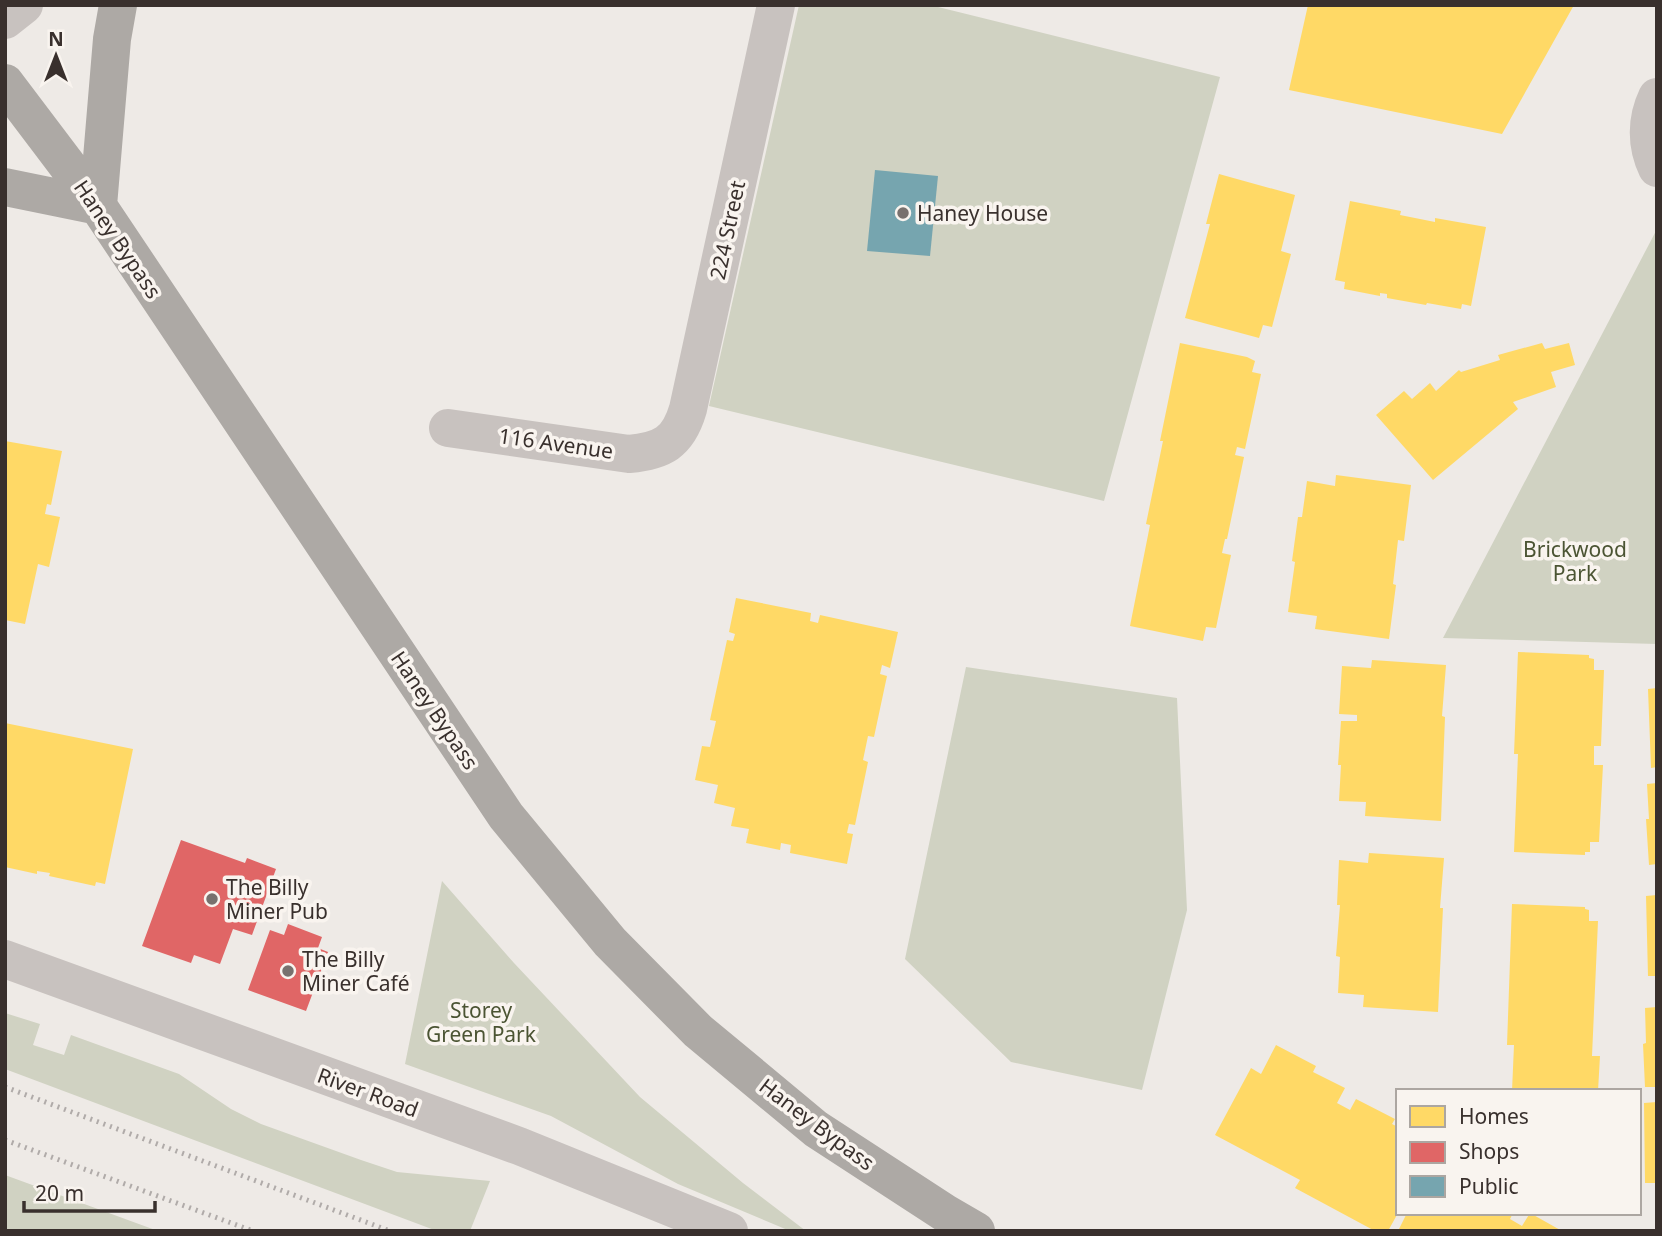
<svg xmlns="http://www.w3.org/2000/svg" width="1662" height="1236" viewBox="0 0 1662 1236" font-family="'Noto Sans',sans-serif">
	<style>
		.green { fill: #d0d2c2 }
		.homes { fill: #ffd966 }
		.shops { fill: #e06666 }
		.public { fill: #76a5af }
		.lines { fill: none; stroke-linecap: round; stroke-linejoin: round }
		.minor { stroke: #c8c2bf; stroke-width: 38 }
		.highway { stroke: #ada9a5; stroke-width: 38 }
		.rail { stroke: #b0aba9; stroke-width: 5; stroke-dasharray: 2 5; stroke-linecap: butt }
		.poi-dot { fill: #78716e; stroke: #f9f4ef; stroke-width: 2.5 }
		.labels { text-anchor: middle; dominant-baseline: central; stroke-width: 7; stroke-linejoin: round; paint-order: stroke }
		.poi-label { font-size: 21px; fill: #39302d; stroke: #f9f4ef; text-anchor: start }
		.street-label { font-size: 21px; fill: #39302d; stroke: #f9f4ef }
		.park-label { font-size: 21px; fill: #4b5433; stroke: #f9f4ef }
	</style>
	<rect width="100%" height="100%" fill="#eeeae6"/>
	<!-- green -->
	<path class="green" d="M 799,5 L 930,5 L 1220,77 L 1104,501 L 709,406 Z
		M 1657,229 L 1657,644 L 1443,638 Z
		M 966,667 L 1177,698 L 1187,910 L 1142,1090 L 1011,1062 L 905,959 Z
		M 442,881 L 514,963 L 640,1097 L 743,1183 L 806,1231 L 790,1231 L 678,1184 L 551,1116 L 405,1064 Z
		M 5,1013 L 40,1024 L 33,1045 L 64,1055 L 71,1035 L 179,1074 L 231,1109 L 261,1124 L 361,1160 L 397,1172 L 490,1181 L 470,1231 L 437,1231 L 5,1069 Z
		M 5,1175 L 158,1231 L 5,1231 Z"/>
	<!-- homes -->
	<path class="homes" d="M 1308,5 L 1574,5 L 1502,134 L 1289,90 Z
		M 1219,174 L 1295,195 L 1281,251 L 1291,254 L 1272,327 L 1263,325 L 1259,338 L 1185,318 L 1210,224 L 1206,224 Z
		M 1350,201 L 1401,211 L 1400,215 L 1435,222 L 1435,218 L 1486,227 L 1471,306 L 1462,304 L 1461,309 L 1427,303 L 1426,305 L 1387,298 L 1387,294 L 1380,293 L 1380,296 L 1344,289 L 1345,282 L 1335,280 Z
		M 1180,343 L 1247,357 L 1255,361 L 1252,372 L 1261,374 L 1245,449 L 1237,447 L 1235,455 L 1244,457 L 1227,539 L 1225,539 L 1222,553 L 1231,555 L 1216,628 L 1206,627 L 1203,641 L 1130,626 L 1150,525 L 1146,524 L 1163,441 L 1160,441 Z
		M 1542,343 L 1545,349 L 1569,343 L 1575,365 L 1551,372 L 1556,387 L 1513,402 L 1518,409 L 1433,480 L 1376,415 L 1404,391 L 1412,399 L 1430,383 L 1436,391 L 1459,370 L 1461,372 L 1500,360 L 1498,355 Z
		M 5,441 L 62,451 L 51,505 L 47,504 L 45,514 L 60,517 L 49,567 L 38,564 L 25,624 L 5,620 Z
		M 1336,475 L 1411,485 L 1404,541 L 1398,540 L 1393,584 L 1396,585 L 1389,639 L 1315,629 L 1317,616 L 1288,612 L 1295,562 L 1292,561 L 1298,517 L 1302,517 L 1307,481 L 1335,486 Z
		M 736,598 L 811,613 L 810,621 L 818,623 L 820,615 L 898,632 L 890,668 L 882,665 L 880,674 L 887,676 L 874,737 L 868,736 L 863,760 L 868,762 L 855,825 L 849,824 L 847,833 L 853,834 L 847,864 L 790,853 L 791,845 L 781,843 L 780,850 L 746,843 L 749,829 L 731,826 L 735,808 L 714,803 L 718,785 L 695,780 L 702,746 L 710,747 L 716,721 L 710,720 L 727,640 L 733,641 L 735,634 L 729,632 Z
		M 1518,652 L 1589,655 L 1589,658 L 1594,659 L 1594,670 L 1604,670 L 1601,746 L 1594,746 L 1594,765 L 1603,765 L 1599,842 L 1590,842 L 1590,852 L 1585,852 L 1585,855 L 1514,852 L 1518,754 L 1514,754 Z
		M 1372,660 L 1446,665 L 1442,716 L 1445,717 L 1441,821 L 1365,816 L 1366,802 L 1339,801 L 1341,765 L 1338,765 L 1341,721 L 1357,721 L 1357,715 L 1339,714 L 1342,666 L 1371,668 Z
		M 1657,688 L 1657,767 L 1651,768 L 1648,689 Z
		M 5,723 L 133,749 L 105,884 L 96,882 L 95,886 L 49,876 L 50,873 L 37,871 L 37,874 L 5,867 Z
		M 1657,783 L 1657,864 L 1649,865 L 1646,819 L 1649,819 L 1647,784 Z
		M 1369,853 L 1444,858 L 1440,908 L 1443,908 L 1438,1012 L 1363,1007 L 1364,995 L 1338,993 L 1340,957 L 1336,956 L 1340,905 L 1337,905 L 1339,860 L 1368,863 Z
		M 1657,895 L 1657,976 L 1648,976 L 1646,896 Z
		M 1512,904 L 1585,907 L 1585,909 L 1589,910 L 1589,921 L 1598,921 L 1592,1056 L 1600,1056 L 1598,1091 L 1512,1091 L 1514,1045 L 1507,1045 Z
		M 1657,1007 L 1657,1087 L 1645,1087 L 1643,1044 L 1646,1043 L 1645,1008 Z
		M 1276,1045 L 1316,1066 L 1313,1072 L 1345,1088 L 1337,1103 L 1350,1110 L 1356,1099 L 1395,1119 L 1392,1124 L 1398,1127 L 1398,1213 L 1388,1231 L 1375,1231 L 1295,1188 L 1300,1180 L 1215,1135 L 1251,1068 L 1261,1074 Z
		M 1657,1102 L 1657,1183 L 1645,1183 L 1644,1103 Z
		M 1407,1213 L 1513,1213 L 1510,1219 L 1522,1226 L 1530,1213 L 1562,1231 L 1398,1231 Z"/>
	<!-- shops -->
	<path class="shops" d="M 181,840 L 245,863 L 247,858 L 276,869 L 252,935 L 233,929 L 220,964 L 194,955 L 191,963 L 142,946 Z
		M 288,924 L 322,937 L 318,948 L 328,952 L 306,1011 L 248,990 L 270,930 L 284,935 Z"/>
	<!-- public -->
	<path class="public" d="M 875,170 L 938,176 L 930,256 L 867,251 Z"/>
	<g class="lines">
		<!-- minor -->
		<path class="minor" d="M 5,20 L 24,5
			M 1657,97 C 1646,120 1646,145 1657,168
			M 448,428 L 629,454 C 662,451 678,443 688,409 L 776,5
			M 5,959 L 519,1146 L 729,1231"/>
		<!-- highway -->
		<path class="highway" d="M 5,83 L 98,206 L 506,816 L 610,942 L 698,1031 L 816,1129 L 945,1213 L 976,1231
			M 5,187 L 98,206
			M 98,206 L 112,39 L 118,5"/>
		<!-- rail -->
		<path class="rail" d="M 5,1087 L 390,1231
			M 5,1140 L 253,1231"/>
	</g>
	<!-- markers -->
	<g class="poi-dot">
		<circle cx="903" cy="213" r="7"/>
		<circle cx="212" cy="899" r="7"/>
		<circle cx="288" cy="971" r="7"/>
	</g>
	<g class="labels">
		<!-- poi labels -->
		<g class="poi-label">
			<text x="917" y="213">Haney House</text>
			<text x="226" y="887">The Billy<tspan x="226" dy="24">Miner Pub</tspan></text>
			<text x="302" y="959">The Billy<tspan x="302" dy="24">Miner Café</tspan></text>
		</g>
		<!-- street labels -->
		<g class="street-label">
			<text transform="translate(727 230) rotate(-78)">224 Street</text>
			<text transform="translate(118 239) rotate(56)">Haney Bypass</text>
			<text transform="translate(556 443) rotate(8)">116 Avenue</text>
			<text transform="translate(435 710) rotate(56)">Haney Bypass</text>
			<text transform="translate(368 1092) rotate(20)">River Road</text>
			<text transform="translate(817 1124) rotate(37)">Haney Bypass</text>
		</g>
		<!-- park labels -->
		<g class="park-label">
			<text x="1575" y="549">Brickwood<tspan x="1575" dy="24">Park</tspan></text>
			<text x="481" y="1010">Storey<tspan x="481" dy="24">Green Park</tspan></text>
		</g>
	</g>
	<!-- border -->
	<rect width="1662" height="1236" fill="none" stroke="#39302d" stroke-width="14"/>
	<!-- legend -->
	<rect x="1396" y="1089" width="245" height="126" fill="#f9f4ef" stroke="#aca6a1" stroke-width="2"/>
	<rect x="1410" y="1106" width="35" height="21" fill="#ffd966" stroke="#aca6a1" stroke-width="2"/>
	<text x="1459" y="1124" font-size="21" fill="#39302d">Homes</text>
	<rect x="1410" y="1142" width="35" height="21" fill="#e06666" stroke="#aca6a1" stroke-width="2"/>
	<text x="1459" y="1159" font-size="21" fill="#39302d">Shops</text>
	<rect x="1410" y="1176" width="35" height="21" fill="#76a5af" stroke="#aca6a1" stroke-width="2"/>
	<text x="1459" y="1194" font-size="21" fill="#39302d">Public</text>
	<!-- north arrow -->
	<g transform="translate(56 56)" stroke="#f9f4ef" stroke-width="5" paint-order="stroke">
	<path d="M0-5L12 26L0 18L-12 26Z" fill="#39302d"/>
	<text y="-10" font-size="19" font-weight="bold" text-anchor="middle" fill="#39302d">N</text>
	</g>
	<!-- scale -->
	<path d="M24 1201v10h131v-10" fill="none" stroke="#39302d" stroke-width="3.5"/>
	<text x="35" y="1201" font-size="21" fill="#39302d" stroke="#f9f4ef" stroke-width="5" paint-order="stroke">20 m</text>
</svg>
